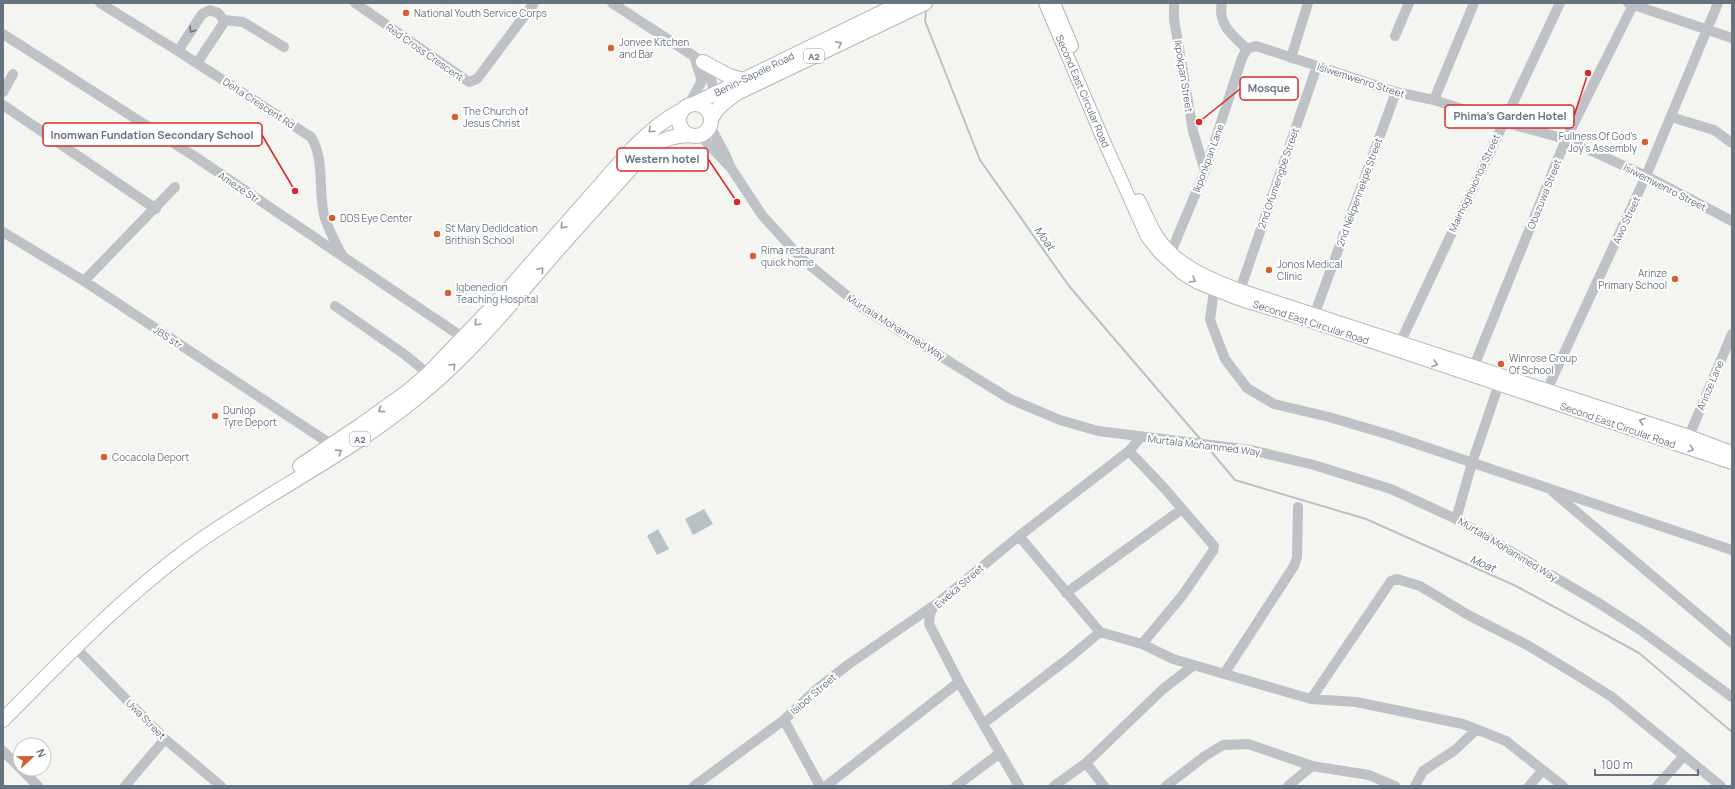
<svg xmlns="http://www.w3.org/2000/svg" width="1735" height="789" viewBox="0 0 1735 789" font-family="Manrope,sans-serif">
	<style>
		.water { fill: #b8c2c6 }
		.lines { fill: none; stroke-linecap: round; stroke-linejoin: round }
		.stream { stroke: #b8c2c6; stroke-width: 2 }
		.major-casing { stroke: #b2b5b9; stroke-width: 14 }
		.highway-casing { stroke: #b3b6b9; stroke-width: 16 }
		.minor { stroke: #bec1c5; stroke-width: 10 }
		.major { stroke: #fff; stroke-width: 12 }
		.highway { stroke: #fff; stroke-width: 14 }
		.oneway { stroke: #667380 }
		.oneway2 { stroke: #949da6 }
		.poi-dot { fill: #d46032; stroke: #fff; stroke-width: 1.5 }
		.labels { text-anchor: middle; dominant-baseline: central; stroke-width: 4; stroke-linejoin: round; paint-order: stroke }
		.shield { fill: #fff; stroke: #949da6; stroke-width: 1 }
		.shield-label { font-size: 9px; font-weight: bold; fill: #667380 }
		.poi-label { font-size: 10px; fill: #667380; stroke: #fff; text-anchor: start }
		.street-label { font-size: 10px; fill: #667380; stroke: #fff }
		.water-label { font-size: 11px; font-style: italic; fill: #62747d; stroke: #fff }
		.leader { fill: none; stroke: #d62828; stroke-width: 1.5 }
		.callout-dot { fill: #d62828; stroke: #fff; stroke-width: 1.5 }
		.callout { fill: #fff; stroke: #d62828; stroke-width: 1.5 }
		.callout-label { font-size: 11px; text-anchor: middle; font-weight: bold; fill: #667380 }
	</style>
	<rect width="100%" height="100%" fill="#f4f5f1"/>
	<!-- water -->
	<path class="water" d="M 704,509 L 713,524 L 693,535 L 685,519 Z
		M 658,529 L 669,549 L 657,555 L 647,536 Z"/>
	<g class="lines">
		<!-- stream -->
		<path class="stream" d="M 926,12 L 925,21 L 980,160 L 1069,286 L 1201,440
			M 1209,449 L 1235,480 L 1366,519 L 1516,586 L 1639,653 L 1732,732"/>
		<!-- major casing -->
		<g class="major-casing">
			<path id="major" d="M 1045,3 L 1103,139 L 1147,237 L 1160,253 L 1183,274 L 1198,283 L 1238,299 L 1310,321 L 1732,463
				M 1054,3 L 1072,46
				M 1139,200 C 1145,211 1149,223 1156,234 C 1174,264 1208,278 1240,290 L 1689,436 L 1732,452"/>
		</g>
		<!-- highway casing -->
		<g class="highway-casing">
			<path id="highway" d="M 703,62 L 729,76 L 743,80
				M 694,104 L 901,3
				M679 120a16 16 0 1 1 32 0a16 16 0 1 1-32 0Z
				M 711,119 C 717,107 726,101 737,93 L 925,3
				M 300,466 L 361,425 L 407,392 L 428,374 L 499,300 L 632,149 C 650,132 661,121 684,109
				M 3,720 C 63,659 128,592 198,542 C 269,492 348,454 415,399 C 467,358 510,305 553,255 C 583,220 615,187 645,152 C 660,140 671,136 690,135"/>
		</g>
		<!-- minor -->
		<path class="minor" d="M 100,3 L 178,51 L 311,137 C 325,160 318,189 324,215 C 328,229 335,242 342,255
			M 355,3 L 469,82 L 477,79 L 534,3
			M 612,3 L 703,62 C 711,74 714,85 714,99
			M 1174,3 L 1174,19 L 1193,131 L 1205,171
			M 1222,3 C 1217,24 1233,36 1247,49
			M 1628,3 L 1732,38
			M 3,34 L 194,156 L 468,341
			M 1395,36 L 1409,3
			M 178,51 L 202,14 L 210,10 L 218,13 L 224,20 L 243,22 L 284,47
			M 1291,58 L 1308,3
			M 197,63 L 223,24 L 224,20
			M 3,92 L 13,74
			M 1434,100 L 1474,3
			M 3,105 L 156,209
			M 688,106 L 702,81 L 695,59
			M 1671,117 L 1714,130 L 1732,143
			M 710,126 L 725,154 L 731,168 L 762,215 L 801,258 L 861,307 L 1010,399 L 1060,420 L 1098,431 L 1251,450 L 1314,465 L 1391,489 L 1456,519 L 1597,602 L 1639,629 L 1732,697
			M 700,135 L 728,165
			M 3,232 L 84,281 L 332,445
			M 1171,252 L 1205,171 L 1242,58 L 1247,49 L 1256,46 L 1396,92 L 1434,100 L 1503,122 L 1566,139 L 1646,176 L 1732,221
			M 84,281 L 175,187
			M 1214,290 L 1210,320 L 1225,359 L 1247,388 L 1274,404 L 1329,417 L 1390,435 L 1732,550
			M 1240,290 L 1317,66
			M 335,306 L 404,354 L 432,377
			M 1315,313 L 1396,92
			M 1400,343 L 1560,3
			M 1474,366 L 1566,139 L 1633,5
			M 1547,390 L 1646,176 L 1718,3
			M 1689,436 L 1732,334
			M 1129,451 L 1165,489 L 1214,546 L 1213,551 L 1182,596 L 1142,644
			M 1553,492 L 1732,643
			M 1456,519 L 1472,463 L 1501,378
			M 1019,536 L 1100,632 L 1142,644 L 1173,659 L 1311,699 L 1356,702 L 1463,724 L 1506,741 L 1563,786
			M 1066,593 L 1182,509
			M 75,647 L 165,739 L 221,786
			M 1224,674 L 1294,566 L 1297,557 L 1298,507
			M 1311,699 L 1391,581 L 1397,579 L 1420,586 L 1470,616 L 1529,646 L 1580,677 L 1612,697 L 1721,786
			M 784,720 L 820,786
			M 984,723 L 1069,658 L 1100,632
			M 3,751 L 20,768
			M 1086,763 L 1104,786
			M 21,769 L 38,786
			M 125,786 L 165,739
			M 694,786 L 784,720 L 818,688 L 849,664 L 933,606
			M 826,786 L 959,682
			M 956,786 L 1000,753
			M 1019,786 L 959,682 L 929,624 L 930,614 L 934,606 L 1019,536 L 1129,451 L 1141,437
			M 1054,786 L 1086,763 L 1163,689 L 1194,665
			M 1166,786 L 1205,756 L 1223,745 L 1248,744 L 1312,766 L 1369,775 L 1395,786
			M 1288,786 L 1312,766
			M 1415,786 L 1423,771 L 1455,750 L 1476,730
			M 1529,786 L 1543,770
			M 1657,786 L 1683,757"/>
		<!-- major -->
		<use href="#major" class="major"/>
		<!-- highway -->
		<use href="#highway" class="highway"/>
	</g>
	<!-- one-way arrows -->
	<defs><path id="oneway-chevron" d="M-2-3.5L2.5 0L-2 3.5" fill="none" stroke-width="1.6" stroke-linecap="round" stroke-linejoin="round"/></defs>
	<use class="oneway" href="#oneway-chevron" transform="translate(192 30) rotate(123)"/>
	<g class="oneway2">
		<use href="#oneway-chevron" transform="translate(839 44) rotate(-26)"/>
		<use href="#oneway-chevron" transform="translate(651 130) rotate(137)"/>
		<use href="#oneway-chevron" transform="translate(563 226) rotate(131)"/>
		<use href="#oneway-chevron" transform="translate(541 270) rotate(-50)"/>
		<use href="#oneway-chevron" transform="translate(1193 280) rotate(30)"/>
		<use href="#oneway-chevron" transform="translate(477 323) rotate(133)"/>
		<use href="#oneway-chevron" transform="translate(1435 364) rotate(20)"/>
		<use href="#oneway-chevron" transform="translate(453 366) rotate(-46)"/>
		<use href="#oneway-chevron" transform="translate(381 410) rotate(144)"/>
		<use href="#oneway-chevron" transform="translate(1642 421) rotate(-162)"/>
		<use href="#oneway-chevron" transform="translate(1691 449) rotate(19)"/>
		<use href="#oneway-chevron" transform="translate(339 452) rotate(-33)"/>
	</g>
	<!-- markers -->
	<g class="poi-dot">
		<circle cx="406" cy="13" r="4"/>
		<circle cx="611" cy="48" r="4"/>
		<circle cx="455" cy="117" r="4"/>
		<circle cx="1645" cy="142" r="4"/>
		<circle cx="332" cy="218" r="4"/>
		<circle cx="437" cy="234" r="4"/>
		<circle cx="753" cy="256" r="4"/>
		<circle cx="1269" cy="270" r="4"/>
		<circle cx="1675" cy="279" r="4"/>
		<circle cx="448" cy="293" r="4"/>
		<circle cx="1501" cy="364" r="4"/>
		<circle cx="215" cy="416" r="4"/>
		<circle cx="104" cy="457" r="4"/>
	</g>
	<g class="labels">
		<!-- shield labels -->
		<g class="shield">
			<rect x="804" y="49" width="20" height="14" rx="3"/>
			<rect x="350" y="432" width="20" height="14" rx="3"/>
		</g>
		<g class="shield-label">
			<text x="814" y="56">A2</text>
			<text x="360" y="439">A2</text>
		</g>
		<!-- poi labels -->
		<g class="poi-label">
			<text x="414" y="13">National Youth Service Corps</text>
			<text x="619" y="42">Jonvee Kitchen<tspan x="619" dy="12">and Bar</tspan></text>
			<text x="463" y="111">The Church of<tspan x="463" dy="12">Jesus Christ</tspan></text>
			<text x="1637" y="136" text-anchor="end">Fullness Of God's<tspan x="1637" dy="12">Joy's Assembly</tspan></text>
			<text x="340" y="218">DDS Eye Center</text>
			<text x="445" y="228">St Mary Dedidcation<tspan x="445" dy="12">Brithish School</tspan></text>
			<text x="761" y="250">Rima restaurant<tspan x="761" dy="12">quick home</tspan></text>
			<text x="1277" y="264">Jonos Medical<tspan x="1277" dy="12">Clinic</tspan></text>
			<text x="1667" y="273" text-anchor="end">Arinze<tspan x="1667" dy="12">Primary School</tspan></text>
			<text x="456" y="287">Igbenedion<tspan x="456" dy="12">Teaching Hospital</tspan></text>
			<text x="1509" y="358">Winrose Group<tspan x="1509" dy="12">Of School</tspan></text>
			<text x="223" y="410">Dunlop<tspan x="223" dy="12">Tyre Deport</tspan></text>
			<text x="112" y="457">Cocacola Deport</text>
		</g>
		<!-- street labels -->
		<g class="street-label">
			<text transform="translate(425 52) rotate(35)">Red Cross Crescent</text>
			<text transform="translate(754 74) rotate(-26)">Benin-Sapele Road</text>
			<text transform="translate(1184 76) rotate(81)">Ikpokpan Street</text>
			<text transform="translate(1361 80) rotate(18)">Isiwemwenro Street</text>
			<text transform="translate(1083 91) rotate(67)">Second East Circular Road</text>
			<text transform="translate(259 103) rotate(33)">Delta Crescent Rd</text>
			<text transform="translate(1208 158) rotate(-70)">Ikponkpan Lane</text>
			<text transform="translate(1278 178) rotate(-71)">2nd Ofumengbe Street</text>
			<text transform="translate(1474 183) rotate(-65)">Mairhoghoionba Street</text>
			<text transform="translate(239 187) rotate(34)">Ameze Str</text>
			<text transform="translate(1665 187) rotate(27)">Isiwemwenro Street</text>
			<text transform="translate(1359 192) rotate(-70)">2nd Nekpennekpe Street</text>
			<text transform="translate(1544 194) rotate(-68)">Obazuwa Street</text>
			<text transform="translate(1626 220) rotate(-65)">Awo Street</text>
			<text transform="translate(1311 322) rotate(18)">Second East Circular Road</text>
			<text transform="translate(896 327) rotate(32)">Murtala Mohammed Way</text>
			<text transform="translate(168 337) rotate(34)">JBS str</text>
			<text transform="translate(1710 385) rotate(-67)">Arinze Lane</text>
			<text transform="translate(1618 425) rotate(19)">Second East Circular Road</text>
			<text transform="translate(1204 445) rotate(7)">Murtala Mohammed Way</text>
			<text transform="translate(1508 549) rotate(31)">Murtala Mohammed Way</text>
			<text transform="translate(959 586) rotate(-41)">Eweka Street</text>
			<text transform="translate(813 694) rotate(-41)">Isibor Street</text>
			<text transform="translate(146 719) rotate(45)">Uwa Street</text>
		</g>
		<!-- water labels -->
		<g class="water-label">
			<text transform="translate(1045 238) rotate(54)">Moat</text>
			<text transform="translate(1483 563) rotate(24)">Moat</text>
		</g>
	</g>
	<!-- callouts -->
	<path class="leader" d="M1199 122L1240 89M1588 73L1574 116M295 191L262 135M737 202L708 159"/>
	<g class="callout-dot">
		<circle cx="1199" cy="122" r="4"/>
		<circle cx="1588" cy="73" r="4"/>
		<circle cx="295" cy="191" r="4"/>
		<circle cx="737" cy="202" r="4"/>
	</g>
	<g class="callout">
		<rect x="1240" y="77" width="58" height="23" rx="4"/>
		<rect x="1445" y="105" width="129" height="23" rx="4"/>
		<rect x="43" y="123" width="219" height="23" rx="4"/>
		<rect x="617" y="148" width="91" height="23" rx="4"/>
	</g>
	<g class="callout-label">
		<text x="1269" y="92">Mosque</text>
		<text x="1510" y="120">Phima's Garden Hotel</text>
		<text x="152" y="139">Inomwan Fundation Secondary School</text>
		<text x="662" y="163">Western hotel</text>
	</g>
	<!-- border -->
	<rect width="1735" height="789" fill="none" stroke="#667380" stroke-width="8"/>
	<!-- north arrow -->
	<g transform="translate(32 757) rotate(68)"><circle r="19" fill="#ffffff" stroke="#c2c7cc"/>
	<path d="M0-3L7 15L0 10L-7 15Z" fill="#d46032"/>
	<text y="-6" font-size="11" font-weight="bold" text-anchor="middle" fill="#667380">N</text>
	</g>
	<!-- scale -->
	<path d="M1595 769v6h103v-6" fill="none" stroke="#667380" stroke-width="2"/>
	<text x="1601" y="769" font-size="12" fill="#667380" stroke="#ffffff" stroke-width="3" paint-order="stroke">100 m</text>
</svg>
